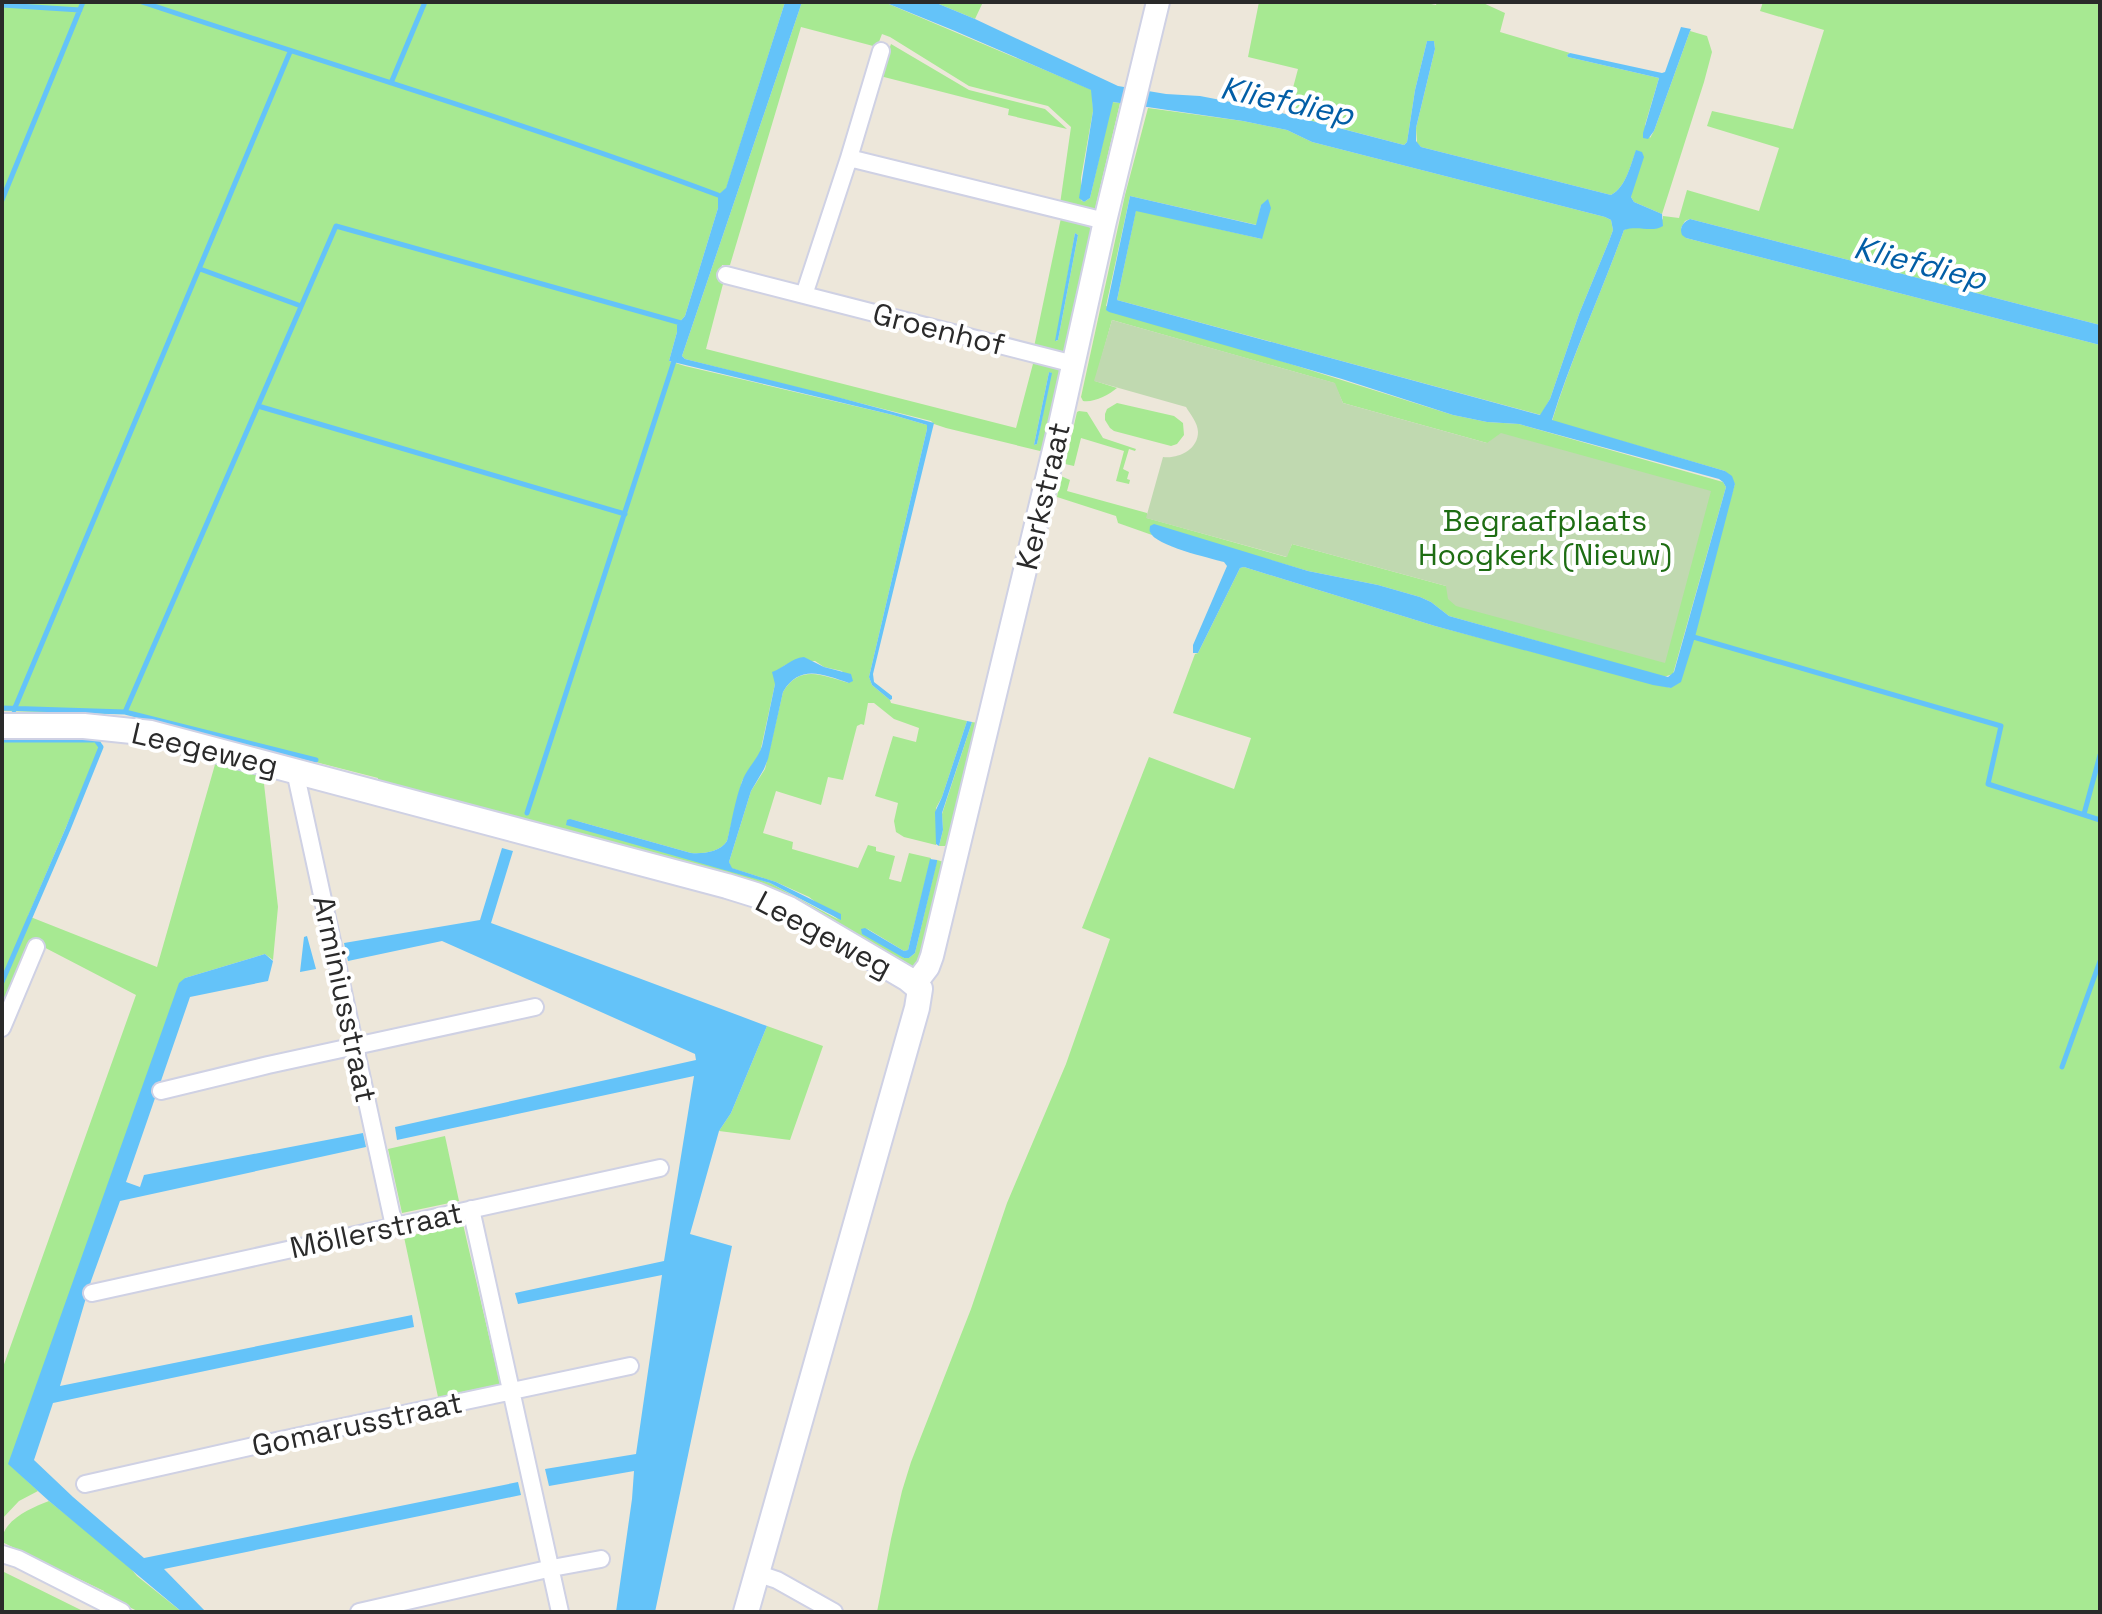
<svg xmlns="http://www.w3.org/2000/svg" width="2102" height="1614" viewBox="0 0 2102 1614" font-family="'Space Grotesk',sans-serif">
	<style>
		.green { fill: #a7e992; fill-rule: evenodd }
		.cemetery { fill: #c0d9b0 }
		.water { fill: #64c3f9 }
		.lines { fill: none; stroke-linecap: round; stroke-linejoin: round }
		.stream { stroke: #64c3f9; stroke-width: 5 }
		.minor-casing { stroke: #cfd1e4; stroke-width: 20 }
		.tertiary-casing { stroke: #cfd1e4; stroke-width: 26 }
		.secondary-casing { stroke: #cfd1e4; stroke-width: 28 }
		.minor { stroke: #fff; stroke-width: 16 }
		.tertiary { stroke: #fff; stroke-width: 22 }
		.secondary { stroke: #fff; stroke-width: 24 }
		.labels { text-anchor: middle; dominant-baseline: central; stroke-width: 8; stroke-linejoin: round; paint-order: stroke }
		.street-label { font-size: 30px; fill: #2a2a2a; stroke: #fff }
		.park-label { font-size: 30px; fill: #1e6d13; stroke: #fff }
		.water-label { font-size: 32px; font-style: italic; fill: #025ea6; stroke: #fff }
	</style>
	<rect width="100%" height="100%" fill="#ede7da"/>
	<!-- green -->
	<path class="green" d="M 2,2 L 785,2 L 726,189 L 718,195 L 718,208 L 685,316 L 677,325 L 677,332 L 669,361 L 685,366 L 893,415 L 927,425 L 927,429 L 869,677 L 872,685 L 890,700 L 891,703 L 967,721 L 942,797 L 936,808 L 936,845 L 904,837 L 896,832 L 894,821 L 898,803 L 875,796 L 893,736 L 916,742 L 919,728 L 894,719 L 874,703 L 868,703 L 864,725 L 861,724 L 857,726 L 843,780 L 828,777 L 821,805 L 776,791 L 763,833 L 793,842 L 792,849 L 858,868 L 868,845 L 876,847 L 876,851 L 895,856 L 889,879 L 901,882 L 909,853 L 931,858 L 908,950 L 904,951 L 866,928 L 904,958 L 909,958 L 915,953 L 937,860 L 944,862 L 921,963 L 914,969 L 833,928 L 378,785 L 378,778 L 128,714 L 2,711 ZM 815,661 L 824,667 L 842,671 L 849,683 C 824,676 800,663 783,692 L 765,769 L 751,791 L 729,862 L 731,868 L 776,882 L 809,897 L 839,920 L 770,883 L 570,819 L 691,853 C 703,854 720,852 727,841 L 742,781 L 760,753 L 775,684 C 776,660 796,662 815,661 Z
		M 802,2 L 884,2 L 1092,90 L 1093,111 L 1081,178 L 1081,200 L 1084,202 L 1090,198 L 1112,102 L 1120,103 L 1095,209 L 1092,212 L 1060,204 L 1071,127 L 1048,106 L 969,86 L 890,37 L 882,34 L 877,47 L 801,27 L 730,265 L 722,265 L 718,281 L 723,284 L 706,349 L 1016,428 L 1034,360 L 1060,368 L 1062,371 L 1045,449 L 1040,451 L 946,428 L 934,424 L 931,421 L 685,359 L 682,356 ZM 1049,372 L 1051,373 L 1037,444 L 1034,445 Z
		M 934,2 L 983,2 L 975,19 Z
		M 1259,2 L 1421,2 L 1436,5 L 1437,2 L 1481,2 L 1505,13 L 1500,32 L 1570,53 L 1567,55 L 1568,57 L 1659,78 L 1645,125 L 1650,138 L 1654,131 L 1690,31 L 1707,36 L 1712,52 L 1704,82 L 1662,214 L 1634,202 L 1631,197 L 1636,151 C 1630,166 1626,187 1611,195 L 1421,147 L 1417,143 L 1416,128 L 1435,49 L 1434,41 L 1427,41 L 1415,90 L 1407,142 L 1404,145 L 1286,114 L 1298,69 L 1248,57 Z
		M 1763,2 L 2100,2 L 2100,325 L 1690,219 L 1685,221 L 1681,228 L 1686,238 L 2100,345 L 2100,1612 L 877,1612 L 891,1539 L 902,1491 L 911,1462 L 971,1309 L 1007,1203 L 1066,1064 L 1110,939 L 1082,928 L 1149,757 L 1234,789 L 1251,738 L 1173,713 L 1195,654 L 1198,653 L 1240,568 L 1244,567 L 1435,626 L 1671,688 L 1735,484 L 1725,471 L 1552,421 C 1572,356 1601,294 1624,230 L 1633,226 L 1651,229 L 1663,219 L 1663,216 L 1679,218 L 1687,190 L 1759,211 L 1779,148 L 1707,126 L 1712,111 L 1793,129 L 1824,30 L 1760,11 Z
		M 891,44 L 969,90 L 1045,109 L 1067,129 L 1008,115 L 1009,109 L 880,76 Z
		M 1148,108 L 1243,121 L 1287,130 L 1312,142 L 1605,217 L 1611,220 L 1613,230 L 1609,241 L 1579,314 L 1550,399 L 1541,415 L 1117,300 L 1136,210 L 1262,239 L 1261,205 L 1257,225 L 1130,196 L 1106,306 L 1453,415 L 1487,422 L 1519,424 L 1723,482 L 1726,487 L 1673,674 L 1664,677 L 1449,616 L 1431,602 L 1420,597 L 1378,585 L 1308,571 L 1246,553 L 1150,531 L 1152,535 L 1118,523 L 1116,516 L 1057,497 L 1061,476 L 1070,480 L 1067,491 L 1147,513 L 1147,518 L 1286,557 L 1292,544 L 1446,586 L 1487,443 L 1343,403 L 1334,383 L 1112,320 L 1095,381 L 1117,388 C 1109,395 1093,403 1083,401 L 1081,397 L 1125,195 Z
		M 1061,218 L 1087,224 L 1094,233 L 1068,350 L 1061,353 L 1034,347 ZM 1075,233 L 1078,235 L 1058,340 L 1056,341 Z
		M 1117,403 L 1174,416 L 1183,423 L 1184,435 L 1177,444 L 1171,446 L 1114,431 L 1110,428 L 1105,420 L 1105,414 L 1107,409 Z
		M 1079,411 L 1087,412 L 1103,438 L 1136,449 L 1135,451 L 1129,449 L 1123,469 L 1129,472 L 1127,479 L 1130,480 L 1129,484 L 1116,481 L 1124,451 L 1081,438 L 1074,466 L 1065,464 L 1077,412 Z
		M 972,722 L 978,723 L 951,840 L 945,846 L 939,846 L 943,830 L 942,814 Z
		M 102,739 L 93,764 L 28,916 L 157,967 L 216,761 L 263,775 L 278,907 L 273,960 L 265,954 L 185,978 L 9,1464 L 38,1491 L 19,1501 L 2,1519 L 2,1370 L 136,995 L 34,942 L 2,1014 L 2,740 Z
		M 767,1026 L 823,1046 L 790,1140 L 719,1131 L 731,1113 Z
		M 445,1136 L 459,1201 L 402,1213 L 388,1149 Z
		M 463,1224 L 500,1384 L 438,1397 L 404,1237 Z
		M 49,1501 L 127,1564 L 137,1576 L 182,1612 L 139,1612 L 104,1594 L 104,1591 L 2,1542 C 2,1520 31,1508 49,1501 Z
		M 2,1571 L 85,1612 L 2,1612 Z"/>
	<!-- cemetery -->
	<path class="cemetery" d="M 1112,320 L 1335,383 L 1343,403 L 1487,443 L 1501,433 L 1711,491 L 1665,663 L 1456,606 L 1448,599 L 1446,586 L 1292,544 L 1287,557 L 1146,518 L 1163,457 C 1178,459 1198,450 1198,432 C 1198,423 1190,414 1186,407 L 1094,381 Z"/>
	<!-- water -->
	<path class="water" d="M 785,2 L 802,2 L 682,356 L 685,359 L 826,394 L 934,423 L 873,674 L 874,682 L 892,696 L 892,699 L 890,700 L 872,685 L 869,677 L 927,429 L 927,425 L 893,415 L 669,361 L 677,332 L 677,325 L 685,316 L 718,208 L 718,195 L 726,188 Z
		M 884,2 L 934,2 L 975,19 L 1118,86 L 1166,94 L 1200,96 L 1262,108 L 1404,145 L 1407,142 L 1415,90 L 1427,41 L 1434,41 L 1435,49 L 1416,128 L 1416,141 L 1421,147 L 1611,195 C 1626,187 1630,166 1636,150 L 1642,152 L 1644,157 L 1631,197 L 1634,202 L 1662,214 L 1663,226 C 1652,233 1638,225 1624,230 C 1601,294 1572,356 1552,420 L 1725,471 L 1732,476 L 1735,484 L 1695,637 L 1681,682 L 1671,688 L 1653,685 L 1435,626 L 1244,567 L 1240,568 L 1198,653 L 1193,653 L 1193,645 L 1227,566 L 1224,562 C 1210,558 1155,546 1150,532 C 1149,530 1150,528 1150,526 L 1154,524 L 1308,571 L 1378,585 L 1420,597 L 1431,602 L 1449,616 L 1668,677 L 1674,672 L 1726,487 L 1723,482 L 1719,479 L 1519,424 L 1487,422 L 1453,415 L 1342,379 L 1109,312 L 1106,310 L 1130,196 L 1256,225 L 1261,205 L 1268,199 L 1271,208 L 1262,239 L 1136,211 L 1117,300 L 1540,415 L 1550,399 L 1579,314 L 1609,241 L 1613,230 L 1611,220 L 1605,217 L 1312,142 L 1287,130 L 1243,121 L 1113,102 L 1090,198 L 1084,202 L 1079,198 L 1093,111 L 1091,90 L 955,31 Z
		M 1681,27 L 1691,29 L 1690,31 L 1654,131 L 1648,139 L 1643,138 L 1643,133 L 1659,78 L 1568,57 L 1567,55 L 1570,53 L 1662,73 L 1665,72 Z
		M 1690,219 L 2100,325 L 2100,345 L 1686,238 L 1682,235 C 1679,228 1683,222 1690,219 Z
		M 1075,233 L 1078,235 L 1058,340 L 1055,341 Z
		M 1049,372 L 1052,373 L 1037,444 L 1034,445 Z
		M 804,657 L 824,667 L 851,674 L 853,681 L 849,683 C 824,675 800,663 783,692 L 768,759 L 764,769 L 751,791 L 729,862 L 732,868 L 776,882 L 841,914 L 841,920 L 770,883 L 566,825 L 567,820 L 570,819 L 691,853 C 703,854 720,852 727,841 C 732,821 735,799 743,779 C 748,767 758,759 762,746 L 775,684 L 772,672 C 784,668 791,658 804,657 Z
		M 967,721 L 972,722 L 942,813 L 943,830 L 939,846 L 936,844 L 935,812 L 942,797 Z
		M 502,848 L 513,851 L 491,923 L 767,1026 L 731,1113 L 719,1131 L 690,1234 L 732,1246 L 655,1612 L 616,1612 L 632,1499 L 634,1471 L 549,1486 L 545,1469 L 636,1454 L 662,1275 L 518,1304 L 515,1293 L 664,1261 L 694,1076 L 397,1140 L 395,1127 L 696,1060 L 695,1054 L 442,941 L 348,961 L 344,943 L 480,920 Z
		M 930,859 L 937,860 L 937,862 L 915,953 L 909,958 L 904,958 L 862,934 L 861,929 L 865,928 L 904,951 L 908,950 Z
		M 307,936 L 316,969 L 300,972 L 304,937 Z
		M 265,954 L 273,961 L 268,981 L 190,997 L 126,1182 L 140,1187 L 144,1175 L 363,1133 L 366,1147 L 120,1201 L 91,1281 L 60,1386 L 412,1315 L 414,1327 L 53,1403 L 34,1460 L 73,1497 L 144,1558 L 518,1482 L 521,1495 L 164,1569 L 206,1612 L 182,1612 L 49,1501 L 8,1464 L 179,983 L 185,978 Z"/>
	<g class="lines">
		<!-- stream -->
		<path class="stream" d="M 142,2 C 334,66 528,124 718,195
			M 2,5 L 80,10
			M 391,83 L 425,2
			M 2,200 L 83,2
			M 200,269 L 301,306
			M 258,406 L 625,514
			M 1690,636 L 2001,726 L 1988,784 L 2100,820
			M 2,708 L 125,712 L 316,760
			M 14,710 L 290,52
			M 125,712 L 336,226 L 681,323
			M 2,740 L 96,740 L 101,747 L 68,829 L 2,982
			M 527,813 L 675,358
			M 2084,814 L 2100,755
			M 2062,1067 L 2100,961"/>
		<!-- minor casing -->
		<g class="minor-casing">
			<path id="minor" d="M 881,51 L 849,158 L 1105,221
				M 849,158 L 804,295 L 1074,364
				M 726,275 L 804,295
				M 295,771 L 394,1226
				M 2,1028 L 36,947
				M 161,1091 L 268,1065 L 535,1007
				M 471,1209 L 560,1612
				M 92,1293 L 660,1168
				M 85,1484 L 267,1443 L 630,1366
				M 2,1554 L 18,1559 L 122,1612
				M 756,1573 L 777,1580 L 834,1612
				M 359,1612 L 552,1568 L 601,1559"/>
		</g>
		<!-- tertiary casing -->
		<g class="tertiary-casing">
			<path id="tertiary" d="M 915,984 L 928,967 L 932,956 L 1059,429 L 1105,221 L 1158,2"/>
		</g>
		<!-- secondary casing -->
		<g class="secondary-casing">
			<path id="secondary" d="M 2,726 L 84,726 L 151,733 L 727,886 L 756,895 L 789,909 L 908,979 L 920,989 L 917,1008 L 746,1612"/>
		</g>
		<!-- minor -->
		<use href="#minor" class="minor"/>
		<!-- tertiary -->
		<use href="#tertiary" class="tertiary"/>
		<!-- secondary -->
		<use href="#secondary" class="secondary"/>
	</g>
	<g class="labels">
		<!-- street labels -->
		<g class="street-label">
			<text transform="translate(939 329) rotate(14)">Groenhof</text>
			<text transform="translate(1043 496) rotate(-77)">Kerkstraat</text>
			<text transform="translate(205 749) rotate(13)">Leegeweg</text>
			<text transform="translate(824 934) rotate(28)">Leegeweg</text>
			<text transform="translate(345 999) rotate(78)">Arminiusstraat</text>
			<text transform="translate(376 1230) rotate(-12)">Möllerstraat</text>
			<text transform="translate(357 1424) rotate(-12)">Gomarusstraat</text>
		</g>
		<!-- park labels -->
		<g class="park-label">
			<text x="1545" y="520">Begraafplaats<tspan x="1545" dy="34">Hoogkerk (Nieuw)</tspan></text>
		</g>
		<!-- water labels -->
		<g class="water-label">
			<text transform="translate(1287 101) rotate(12)">Kliefdiep</text>
			<text transform="translate(1920 263) rotate(14)">Kliefdiep</text>
		</g>
	</g>
	<!-- border -->
	<rect width="2102" height="1614" fill="none" stroke="#2a2a2a" stroke-width="8"/>
</svg>
